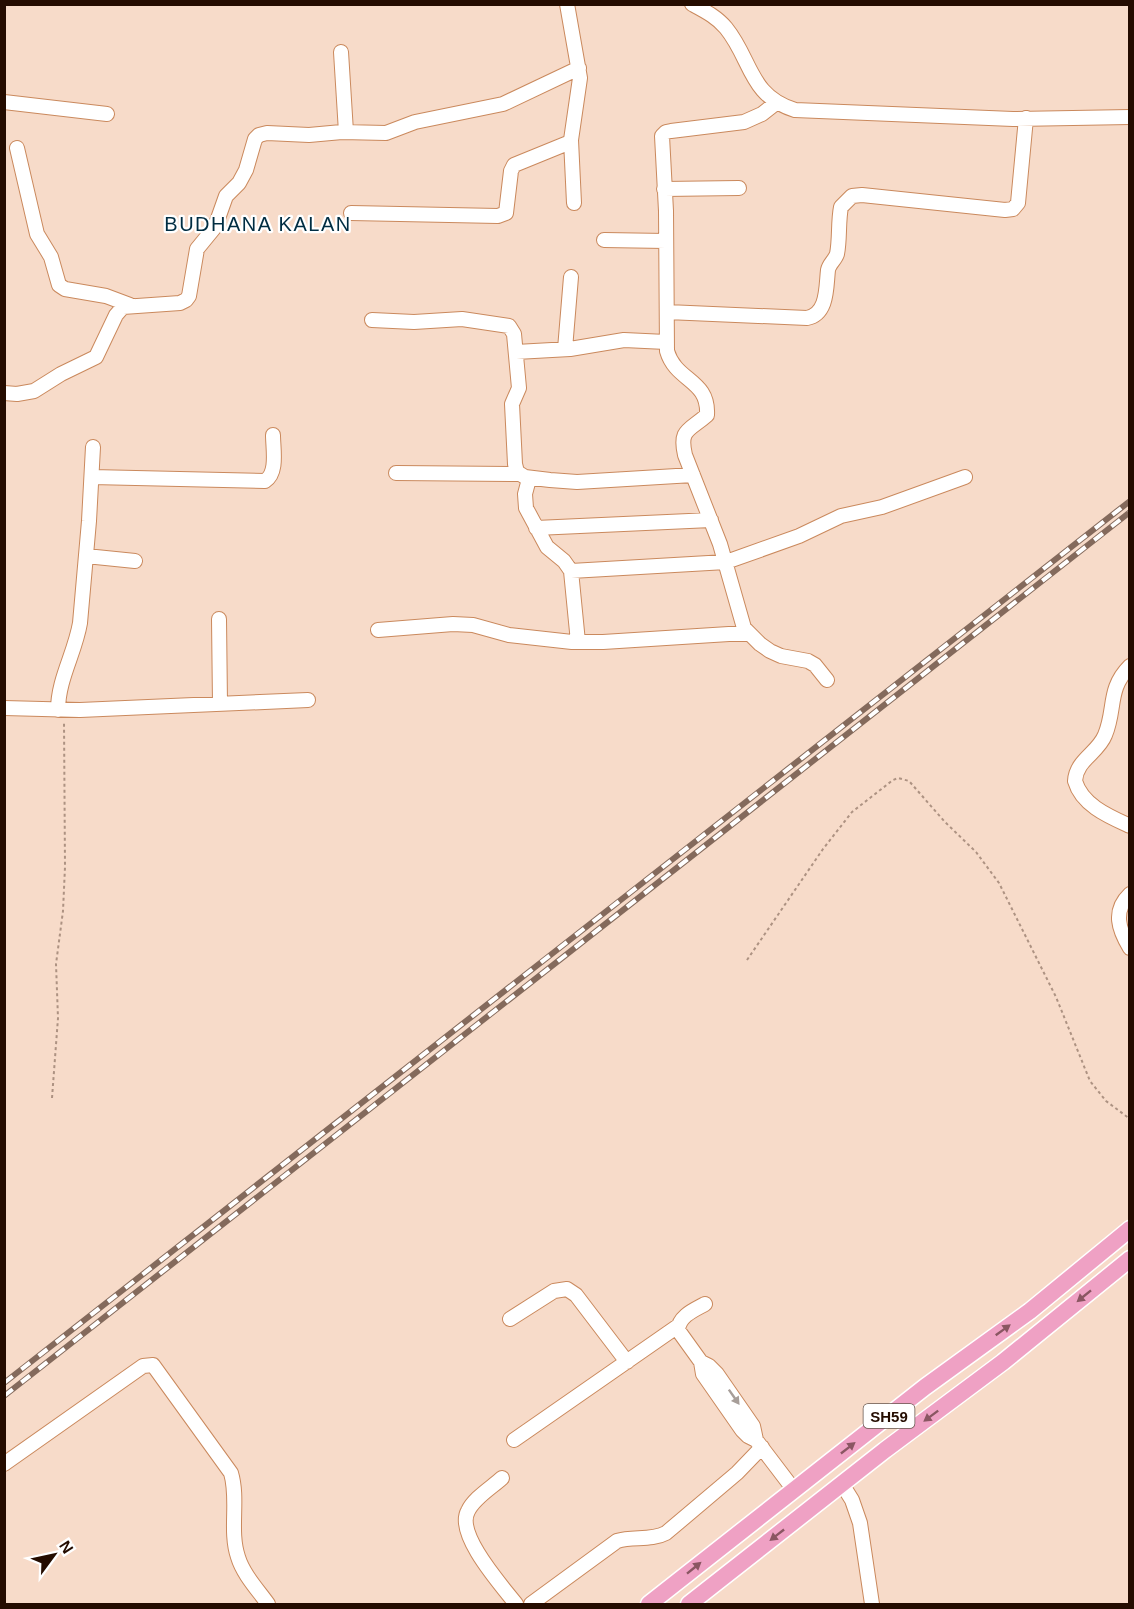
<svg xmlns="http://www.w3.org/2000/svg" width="1134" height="1609" viewBox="0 0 1134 1609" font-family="Arial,sans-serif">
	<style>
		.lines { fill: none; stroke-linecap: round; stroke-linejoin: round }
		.minor-casing { stroke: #ca895d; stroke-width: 16 }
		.major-casing { stroke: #fff; stroke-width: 19 }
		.path { stroke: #ad9282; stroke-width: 2; stroke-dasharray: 3 3; stroke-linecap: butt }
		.minor { stroke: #fff; stroke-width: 14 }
		.major { stroke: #efa1c4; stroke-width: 16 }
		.rail-casing { stroke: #846a5c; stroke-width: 6 }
		.rail { stroke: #fff; stroke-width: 4; stroke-dasharray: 11; stroke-linecap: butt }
		.oneway { fill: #8a5662 }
		.oneway2 { fill: #a79e99 }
		.labels { text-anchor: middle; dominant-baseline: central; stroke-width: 4.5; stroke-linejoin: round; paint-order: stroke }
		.shield { fill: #fff; stroke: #66554c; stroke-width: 1.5 }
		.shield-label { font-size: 15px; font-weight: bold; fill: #240c00 }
		.quarter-label { font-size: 20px; letter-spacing: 1.5px; fill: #002d42; stroke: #fff }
	</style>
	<rect width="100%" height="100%" fill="#f7dbc9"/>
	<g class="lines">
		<!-- minor casing -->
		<g class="minor-casing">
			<path id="minor" d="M 692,4 C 705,11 717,17 726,28 C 752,60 749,96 795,110 L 1013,119 L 1130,117
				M 341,52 L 346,132
				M 4,102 L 107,114
				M 776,103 L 762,114 L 744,122 L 671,131 L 666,132 L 662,136 L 666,211 L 667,351 C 676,382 709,379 707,415 C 689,431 679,429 685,455 L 720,544 L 744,628 L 760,644 L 770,651 L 781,656 L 808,661 L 815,665 L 827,680
				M 571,140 L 574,203
				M 17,148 L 37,234 L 51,257 L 59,285 L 65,289 L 106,296 L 130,305
				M 664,189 L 739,188
				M 351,213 L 498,216 L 506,213 L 511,171 L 514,165 L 568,143 L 571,140 L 580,78 L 567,4
				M 604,240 L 666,241
				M 667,312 L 807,318 C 828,314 826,287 828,270 C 829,264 835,260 837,254 C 840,239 838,222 841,207 L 852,196 L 862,195 L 1005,210 L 1013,209 L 1018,203 L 1026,118
				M 372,320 L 414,322 L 462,319 L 509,326 L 514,334 L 519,388 L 512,404 L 515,464 L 517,472 L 525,477 L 550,480 L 577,482 L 693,475
				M 565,349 L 571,277
				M 516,352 L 570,349 L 624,340 L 666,342
				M 4,393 L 17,394 L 34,391 L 61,374 L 96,357 L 116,315 L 123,307 L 180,303 L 186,300 L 189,296 L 197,249 L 215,227 L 226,196 L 239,183 L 246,170 L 255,139 L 259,135 L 267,133 L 309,135 L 342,132 L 386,133 L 415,122 L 503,104 L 579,68
				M 396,473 L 520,474
				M 92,477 L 265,481 C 278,473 273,449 273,435
				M 529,479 L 525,494 L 526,508 L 547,547 L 564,561 L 571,571 L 578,642
				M 536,528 L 711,520
				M 86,556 L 135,561
				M 571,571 L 726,562 L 799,536 L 841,516 L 882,507 L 965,477
				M 219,619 L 220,704
				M 378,630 L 453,624 L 473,625 L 509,635 L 572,642 L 603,642 L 729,634 L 749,634
				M 1130,666 C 1107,689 1116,709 1105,735 C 1098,753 1076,760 1075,781 C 1082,805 1108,816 1130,826
				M 4,708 L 80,710 L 308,700
				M 58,710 C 58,679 75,653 80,623 L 89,521 L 93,447
				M 1130,894 C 1112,911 1119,930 1130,948
				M 705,1304 C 694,1310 679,1316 678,1330 L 701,1362 L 709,1366 L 717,1374 L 753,1426 L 756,1440
				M 510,1319 L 554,1291 L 567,1289 L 576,1295 L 627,1362
				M 701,1362 L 703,1374 L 742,1430 L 748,1436 L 756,1440 L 794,1490
				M 514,1440 L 678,1326
				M 4,1464 L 143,1366 L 153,1365 L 231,1473 C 239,1500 229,1530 238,1557 C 243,1574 258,1590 268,1604
				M 502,1478 C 491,1488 474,1498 468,1511 C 455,1534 502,1586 516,1604
				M 842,1484 L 852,1500 L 860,1523 L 872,1604
				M 531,1604 L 617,1541 C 633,1536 651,1541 666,1533 L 737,1473 L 762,1447"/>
		</g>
		<!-- major casing -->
		<g class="major-casing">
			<path id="major" d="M 649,1604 L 925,1387 L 1030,1311 L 1130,1229
				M 689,1604 L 885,1450 L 1003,1362 L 1130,1259"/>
		</g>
		<!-- path -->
		<path class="path" d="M 747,960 L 823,849 L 852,812 L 893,780 L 898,778 L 909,781 L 945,822 L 976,852 L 999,883 L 1056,997 L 1090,1081 L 1106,1101 L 1130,1119
			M 52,1098 L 58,1018 L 56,964 L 63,911 L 65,867 L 64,722"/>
		<!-- minor -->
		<use href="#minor" class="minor"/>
		<!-- major -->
		<use href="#major" class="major"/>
		<!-- rail casing -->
		<g class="rail-casing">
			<path id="rail" d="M 4,1383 L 1130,501
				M 4,1396 L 1130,512"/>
		</g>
		<!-- rail -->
		<use href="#rail" class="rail"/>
	</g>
	<!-- one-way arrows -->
	<defs><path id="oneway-solid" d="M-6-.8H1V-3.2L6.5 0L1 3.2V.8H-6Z" transform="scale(1.5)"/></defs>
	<g class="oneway">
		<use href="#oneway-solid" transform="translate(1084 1296) rotate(141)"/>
		<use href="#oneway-solid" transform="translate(1003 1330) rotate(-36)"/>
		<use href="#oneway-solid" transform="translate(931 1416) rotate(143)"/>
		<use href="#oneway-solid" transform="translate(848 1448) rotate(-38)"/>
		<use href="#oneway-solid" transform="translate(777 1535) rotate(142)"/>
		<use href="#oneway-solid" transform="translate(694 1568) rotate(-39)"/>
	</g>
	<use class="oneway2" href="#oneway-solid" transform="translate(734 1397) rotate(55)"/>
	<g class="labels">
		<!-- shield labels -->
		<rect class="shield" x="863.5" y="1404" width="51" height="24" rx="4.5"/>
		<g class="shield-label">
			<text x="889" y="1416">SH59</text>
		</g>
		<!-- quarter labels -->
		<g class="quarter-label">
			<text x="258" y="224">BUDHANA KALAN</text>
		</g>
	</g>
	<!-- border -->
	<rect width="1134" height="1609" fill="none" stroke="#240c00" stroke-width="12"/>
	<!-- north arrow -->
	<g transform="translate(54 1555) rotate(57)" stroke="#ffffff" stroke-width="4.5" paint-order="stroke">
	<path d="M0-4.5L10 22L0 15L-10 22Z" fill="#240c00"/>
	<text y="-9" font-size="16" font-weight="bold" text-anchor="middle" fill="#240c00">N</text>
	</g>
</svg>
